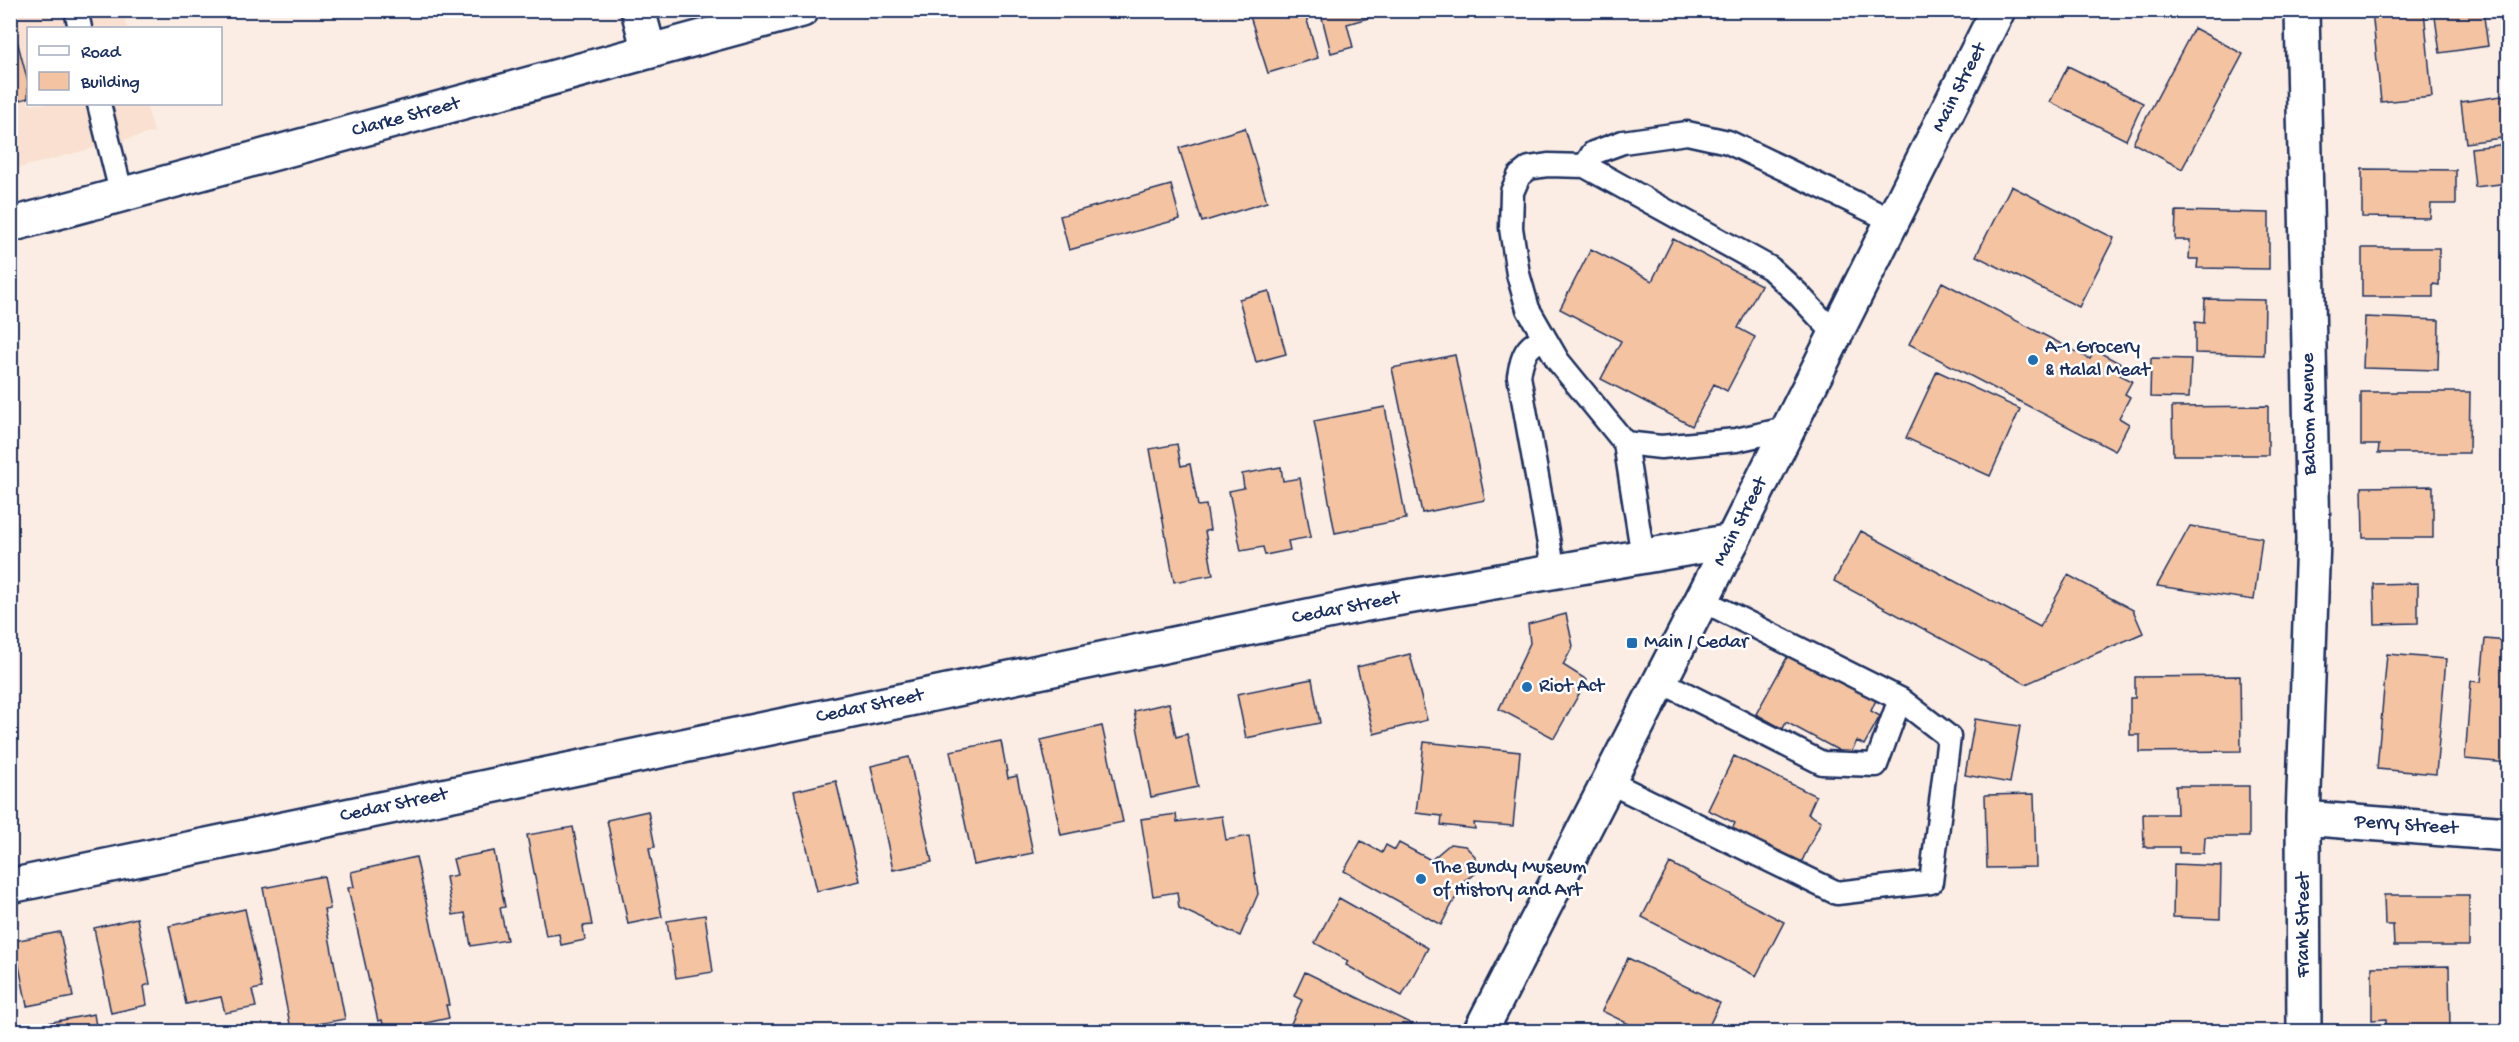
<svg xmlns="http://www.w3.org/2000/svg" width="2519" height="1042" viewBox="0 0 2519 1042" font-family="'Gochi Hand',sans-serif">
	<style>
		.built { fill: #f9e0d0 }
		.building { fill: #f3c3a2; stroke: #1b2f5e; stroke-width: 1.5 }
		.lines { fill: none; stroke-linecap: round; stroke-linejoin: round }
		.lane-casing { stroke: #1b2f5e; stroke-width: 27 }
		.street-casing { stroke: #1b2f5e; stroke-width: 38 }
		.primary-casing { stroke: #1b2f5e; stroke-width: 38 }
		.lane { stroke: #fff; stroke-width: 22 }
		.street { stroke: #fff; stroke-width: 33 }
		.primary { stroke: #fff; stroke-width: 33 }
		.poi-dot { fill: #1f6fb2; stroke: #fff; stroke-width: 2 }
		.labels { text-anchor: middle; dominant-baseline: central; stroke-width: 5; stroke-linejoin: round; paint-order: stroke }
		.street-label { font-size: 20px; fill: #1b2f5e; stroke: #fff }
		.poi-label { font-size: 20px; fill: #1b2f5e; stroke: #fff; text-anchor: start }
	</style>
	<rect width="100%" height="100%" fill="#fbede3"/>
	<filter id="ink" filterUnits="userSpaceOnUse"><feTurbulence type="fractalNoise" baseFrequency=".0167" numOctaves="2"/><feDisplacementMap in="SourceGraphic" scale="12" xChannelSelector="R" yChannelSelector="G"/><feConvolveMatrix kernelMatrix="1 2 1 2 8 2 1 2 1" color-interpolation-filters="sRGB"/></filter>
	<g filter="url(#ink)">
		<!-- built -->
		<path class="built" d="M 11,11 L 122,11 L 127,28 L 28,28 L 28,104 L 146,104 L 154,132 L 11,170 Z"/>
		<!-- building -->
		<path class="building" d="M 1248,10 L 1304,10 L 1318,58 L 1268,73 Z
			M 1320,10 L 1396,10 L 1347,24 L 1353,47 L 1331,53 Z
			M 2372,10 L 2424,10 L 2432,97 L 2381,102 Z
			M 2434,10 L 2483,10 L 2488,46 L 2440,53 Z
			M 10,14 L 28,82 L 28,98 L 10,103 Z
			M 2194,28 L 2243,54 L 2182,169 L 2133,143 Z
			M 2068,66 L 2143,103 L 2126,140 L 2050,102 Z
			M 2508,95 L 2508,137 L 2466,143 L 2461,102 Z
			M 1245,128 L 1267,202 L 1202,222 L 1179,148 Z
			M 2508,144 L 2508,183 L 2475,187 L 2471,148 Z
			M 2362,169 L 2456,170 L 2456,204 L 2431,204 L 2430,218 L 2362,217 Z
			M 1171,185 L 1180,219 L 1069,250 L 1060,216 Z
			M 2011,186 L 2114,238 L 2079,307 L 1976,256 Z
			M 2176,211 L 2269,213 L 2269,269 L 2197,268 L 2198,259 L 2189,259 L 2190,240 L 2175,240 Z
			M 1673,239 L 1761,285 L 1738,328 L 1755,337 L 1727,391 L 1714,384 L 1692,426 L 1601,379 L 1621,341 L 1560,309 L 1591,249 L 1652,281 Z
			M 2362,248 L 2439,248 L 2439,285 L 2433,284 L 2433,297 L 2362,297 Z
			M 1942,282 L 2090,359 L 2095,350 L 2125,366 L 2120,375 L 2132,381 L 2125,394 L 2130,397 L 2119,418 L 2129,424 L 2115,451 L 1909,344 Z
			M 1269,291 L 1286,354 L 1256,362 L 1239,299 Z
			M 2205,299 L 2265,300 L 2264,355 L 2195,353 L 2195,322 L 2204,323 Z
			M 2365,317 L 2439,320 L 2438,370 L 2363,368 Z
			M 1455,355 L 1485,500 L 1422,513 L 1392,368 Z
			M 2151,358 L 2191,359 L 2189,398 L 2150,397 Z
			M 1937,371 L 2020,409 L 1990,476 L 1906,438 Z
			M 2361,392 L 2470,392 L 2469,453 L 2378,453 L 2379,445 L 2361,445 Z
			M 2268,406 L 2268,455 L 2173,455 L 2172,407 Z
			M 1385,407 L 1406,519 L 1335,533 L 1314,421 Z
			M 1177,444 L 1181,466 L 1190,464 L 1198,506 L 1206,505 L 1210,530 L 1205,531 L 1213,575 L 1174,582 L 1150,449 Z
			M 1281,467 L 1283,481 L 1300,478 L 1311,537 L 1288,541 L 1290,550 L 1265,555 L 1263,547 L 1241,551 L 1229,491 L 1244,488 L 1242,474 Z
			M 2433,486 L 2433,538 L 2363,538 L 2362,487 Z
			M 2190,526 L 2262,538 L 2254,600 L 2157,586 Z
			M 1861,531 L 2040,627 L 2068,575 L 2133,610 L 2143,633 L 2026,684 L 1834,581 Z
			M 2418,583 L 2418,623 L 2375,624 L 2374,584 Z
			M 1566,614 L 1573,646 L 1563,665 L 1587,680 L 1554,738 L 1499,709 L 1530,643 L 1528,624 Z
			M 2485,639 L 2508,641 L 2508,763 L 2465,759 L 2471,681 L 2481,682 Z
			M 1790,652 L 1876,700 L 1871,711 L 1880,716 L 1864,745 L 1857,741 L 1849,756 L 1786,722 L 1783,729 L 1756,714 Z
			M 1410,654 L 1427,720 L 1374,734 L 1357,667 Z
			M 2387,654 L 2446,659 L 2436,774 L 2377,769 Z
			M 2240,676 L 2241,751 L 2140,752 L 2140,735 L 2130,735 L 2130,698 L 2135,698 L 2135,677 Z
			M 1312,679 L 1320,723 L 1246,738 L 1237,694 Z
			M 1169,703 L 1176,737 L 1187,734 L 1198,787 L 1151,797 L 1134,711 Z
			M 1975,719 L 2020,726 L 2010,783 L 1965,775 Z
			M 1102,726 L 1123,822 L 1061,835 L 1041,740 Z
			M 1001,741 L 1008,778 L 1017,776 L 1033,853 L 974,865 L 950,751 Z
			M 1424,742 L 1520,752 L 1513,826 L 1474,823 L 1475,829 L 1441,825 L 1442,816 L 1416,813 Z
			M 1734,756 L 1816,796 L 1808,814 L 1821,821 L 1801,863 L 1732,829 L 1735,823 L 1708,810 Z
			M 909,757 L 932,862 L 893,870 L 871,766 Z
			M 836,781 L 860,881 L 817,891 L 794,791 Z
			M 2176,786 L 2249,786 L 2249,837 L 2205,837 L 2204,853 L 2179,853 L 2179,847 L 2144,847 L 2143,814 L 2177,814 Z
			M 2034,794 L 2036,867 L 1987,868 L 1985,795 Z
			M 648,811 L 655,847 L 649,848 L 662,917 L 628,924 L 607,820 Z
			M 1176,814 L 1177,822 L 1222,816 L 1226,840 L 1249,836 L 1258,894 L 1240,936 L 1179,908 L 1177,892 L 1153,896 L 1141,819 Z
			M 573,827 L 592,925 L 583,926 L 585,940 L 561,945 L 559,934 L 546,936 L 527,835 Z
			M 1361,841 L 1382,853 L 1386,845 L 1395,850 L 1399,843 L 1431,860 L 1450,844 L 1465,846 L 1475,856 L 1475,874 L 1465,880 L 1441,925 L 1344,871 Z
			M 494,851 L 505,907 L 500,908 L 507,940 L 471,946 L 465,913 L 453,915 L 446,877 L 457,875 L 453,859 Z
			M 416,857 L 449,1005 L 446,1005 L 449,1018 L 385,1032 L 382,1020 L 378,1021 L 348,888 L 354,887 L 351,872 Z
			M 1670,863 L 1784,922 L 1756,976 L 1642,917 Z
			M 2174,864 L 2221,866 L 2220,919 L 2173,917 Z
			M 324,876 L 330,909 L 324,910 L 345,1019 L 291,1029 L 263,888 Z
			M 2384,895 L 2469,895 L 2469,946 L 2394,946 L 2393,925 L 2385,925 Z
			M 1339,898 L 1428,948 L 1402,996 L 1346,965 L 1348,961 L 1315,943 Z
			M 245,909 L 262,988 L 252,990 L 256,1007 L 225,1013 L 221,997 L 186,1004 L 169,926 Z
			M 705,915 L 713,972 L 676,978 L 667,921 Z
			M 137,918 L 150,984 L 144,986 L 147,1005 L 111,1013 L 94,928 Z
			M 60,932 L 73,997 L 27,1006 L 14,941 Z
			M 1628,958 L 1720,1003 L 1706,1032 L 1645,1032 L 1602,1011 Z
			M 2449,966 L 2450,1032 L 2386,1032 L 2386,1019 L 2372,1020 L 2372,967 Z
			M 1305,972 L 1412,1024 L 1408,1032 L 1287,1032 L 1302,1000 L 1294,996 Z
			M 94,1014 L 97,1032 L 27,1032 L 26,1027 Z"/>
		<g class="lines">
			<!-- lane casing -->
			<g class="lane-casing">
				<path id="lane" d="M 76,10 L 80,28
					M 99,104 L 122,196
					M 1585,166 L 1593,153 L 1623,142 L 1687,133 L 1728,142 L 1893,221
					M 1545,339 C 1526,344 1522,357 1519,376 L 1554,572
					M 1625,443 L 1661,447 L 1736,440 L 1781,430 L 1793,421
					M 1643,557 L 1625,443 L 1558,361 L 1528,309 L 1518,274 L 1511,228 L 1512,192 L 1519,176 L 1529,168 L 1548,165 L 1585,166 L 1770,268 L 1797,293 L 1836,335
					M 1660,681 L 1822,763 L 1876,765 L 1900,699
					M 1609,782 L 1837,893 L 1931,882 L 1949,737 L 1900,699 L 1702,600"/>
			</g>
			<!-- street casing -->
			<g class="street-casing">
				<path id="street" d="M 638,10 L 649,51
					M 2302,10 L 2313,539 L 2303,818 L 2304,1032
					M 10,225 L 802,10
					M 2303,818 L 2508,834
					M 10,886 L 1361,605 L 1732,541"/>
			</g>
			<!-- primary casing -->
			<g class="primary-casing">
				<path id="primary" d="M 1480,1032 L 1732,541 L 1998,10"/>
			</g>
			<!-- lane -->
			<use href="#lane" class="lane"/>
			<!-- street -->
			<use href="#street" class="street"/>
			<!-- primary -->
			<use href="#primary" class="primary"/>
		</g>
	</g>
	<!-- markers -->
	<g class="poi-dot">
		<circle cx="2033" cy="360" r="6"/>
		<rect x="1626" y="637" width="12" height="12" rx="3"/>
		<circle cx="1527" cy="687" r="6"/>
		<circle cx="1421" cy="879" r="6"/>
	</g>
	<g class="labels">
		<!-- street labels -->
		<g class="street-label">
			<text transform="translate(1960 88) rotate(-63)">Main Street</text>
			<text transform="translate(406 118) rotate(-15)">Clarke Street</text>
			<text transform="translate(2310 414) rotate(-91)">Balcom Avenue</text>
			<text transform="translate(1741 522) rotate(-63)">Main Street</text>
			<text transform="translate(1346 609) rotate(-11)">Cedar Street</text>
			<text transform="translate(870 707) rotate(-12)">Cedar Street</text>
			<text transform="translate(394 806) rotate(-12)">Cedar Street</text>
			<text transform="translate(2406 826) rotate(4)">Perry Street</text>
			<text transform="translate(2304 925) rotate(-90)">Frank Street</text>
		</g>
		<!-- poi labels -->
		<g class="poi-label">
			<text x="2045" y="348">A-1 Grocery<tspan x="2045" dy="23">&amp; Halal Meat</tspan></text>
			<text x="1644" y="643">Main / Cedar</text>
			<text x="1539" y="687">Riot Act</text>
			<text x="1433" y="868">The Bundy Museum<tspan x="1433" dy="23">of History and Art</tspan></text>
		</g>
	</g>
	<!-- margin -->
	<rect width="2519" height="1042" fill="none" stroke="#fff" stroke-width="36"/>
	<rect x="18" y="18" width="2483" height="1006" fill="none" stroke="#1b2f5e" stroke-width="2" filter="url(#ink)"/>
	<!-- legend -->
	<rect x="27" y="27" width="195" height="78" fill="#ffffff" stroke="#a4acbf" stroke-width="1.5"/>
	<rect x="39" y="46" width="30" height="9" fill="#ffffff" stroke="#a4acbf" stroke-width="1.5"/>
	<text x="81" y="57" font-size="18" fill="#1b2f5e">Road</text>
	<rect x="39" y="72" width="30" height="18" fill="#f3c3a2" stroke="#a4acbf" stroke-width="1.5"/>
	<text x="81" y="87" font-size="18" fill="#1b2f5e">Building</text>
</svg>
